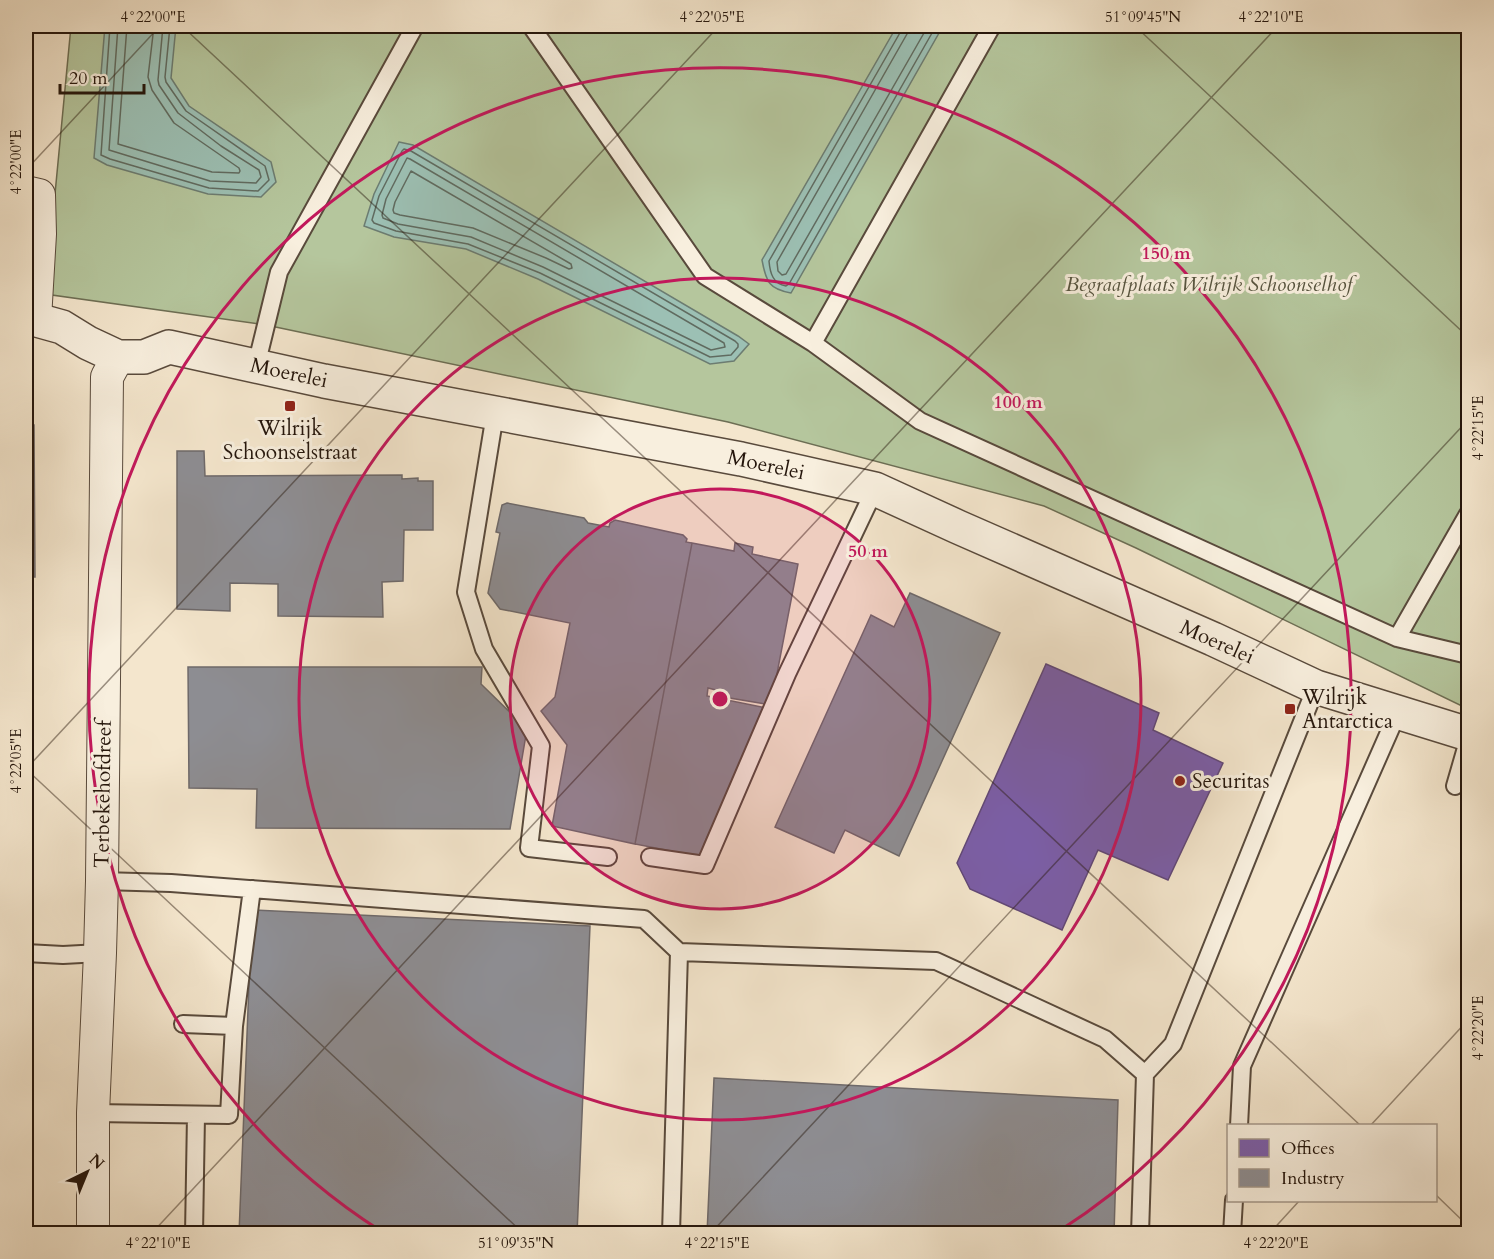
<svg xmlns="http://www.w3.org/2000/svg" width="1494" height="1259" viewBox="0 0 1494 1259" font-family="Cardo,serif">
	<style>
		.green { fill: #b5c69d; stroke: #6d6e54; stroke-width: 1.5 }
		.water { fill: #9cc0b4; stroke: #6c7c71; stroke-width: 1.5 }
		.offices { fill: #7b5ea7; stroke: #614878; stroke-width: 1.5 }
		.industry { fill: #8d8d92; stroke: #6e696a; stroke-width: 1.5 }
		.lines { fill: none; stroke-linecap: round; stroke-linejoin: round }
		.shore { stroke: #606b60; stroke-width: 1.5 }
		.service-casing { stroke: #594a3c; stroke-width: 20 }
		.minor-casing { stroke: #594a3c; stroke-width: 34 }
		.tertiary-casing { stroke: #594a3c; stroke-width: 36 }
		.service { stroke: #f8efde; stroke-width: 16 }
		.minor { stroke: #f8efde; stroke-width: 32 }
		.tertiary { stroke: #f8efde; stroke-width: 33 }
		.ticks { fill: none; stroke: #25160c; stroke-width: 1.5; stroke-opacity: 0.45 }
		.ring { fill: none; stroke: #c2185b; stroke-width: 3 }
		.poi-dot { fill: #8f2418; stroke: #f8efde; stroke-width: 2 }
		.labels { text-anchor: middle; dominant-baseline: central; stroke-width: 6; stroke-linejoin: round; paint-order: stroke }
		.park-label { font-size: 21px; font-style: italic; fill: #57543f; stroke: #f8efde }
		.street-label { font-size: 21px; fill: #25160c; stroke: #f8efde }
		.poi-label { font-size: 21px; fill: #25160c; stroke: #f8efde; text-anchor: start }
		.centre { fill: #c2185b; stroke: #f8efde; stroke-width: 3 }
		.ring-label { font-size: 18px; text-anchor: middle; font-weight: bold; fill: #c2185b; stroke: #f8efde; stroke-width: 6; stroke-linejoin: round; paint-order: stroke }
		.neatline { fill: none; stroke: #25160c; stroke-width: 2 }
		.ticks-label { font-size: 15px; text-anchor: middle; fill: #25160c }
	</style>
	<rect width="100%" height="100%" fill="#f4e6cd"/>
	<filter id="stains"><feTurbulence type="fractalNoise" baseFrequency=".00333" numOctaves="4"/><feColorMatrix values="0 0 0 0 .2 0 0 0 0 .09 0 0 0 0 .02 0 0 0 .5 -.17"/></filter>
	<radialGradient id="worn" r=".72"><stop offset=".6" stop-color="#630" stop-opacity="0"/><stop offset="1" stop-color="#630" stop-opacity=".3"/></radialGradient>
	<!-- green -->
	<path class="green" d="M 71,26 L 1468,26 L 1468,704 L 1466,708 L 1136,548 L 1044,506 L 728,422 L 266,325 L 52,295 L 55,194 Z"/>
	<!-- water -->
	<path class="water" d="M 105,26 L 176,26 L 171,78 L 189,106 L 271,162 L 276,182 L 261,197 L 208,194 L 107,165 L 94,158 Z
		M 897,26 L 943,26 L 791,293 C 769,289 766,282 762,260 Z
		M 399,142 L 413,145 L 738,336 L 749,344 L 734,361 L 710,364 L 538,279 L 466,249 L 394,237 L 364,226 L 374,194 Z"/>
	<!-- offices -->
	<path class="offices" d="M 1046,664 L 1159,713 L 1153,730 L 1223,763 L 1168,880 L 1098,850 L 1062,930 L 970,889 L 957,863 Z"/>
	<!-- industry -->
	<path class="industry" d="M 26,425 L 34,425 L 35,577 L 26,577 Z
		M 177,451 L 204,451 L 205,476 L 402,475 L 402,479 L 418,478 L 418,481 L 433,481 L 433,530 L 404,530 L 403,581 L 382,582 L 383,617 L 278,616 L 278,584 L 230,583 L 230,611 L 177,609 Z
		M 507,503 L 584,518 L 588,523 L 609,527 L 610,523 L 615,520 L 683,535 L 687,539 L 686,542 L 692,543 L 635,844 L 552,826 L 567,745 L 541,711 L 555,697 L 570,623 L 500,609 L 488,593 L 500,533 L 496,532 L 502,505 Z
		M 692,543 L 734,551 L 735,543 L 753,547 L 752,554 L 798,564 L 771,705 L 724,697 L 724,692 L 708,688 L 707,696 L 767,708 L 704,844 L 702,857 L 635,844 Z
		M 910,593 L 1000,633 L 899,856 L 845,830 L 834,853 L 775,827 L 871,615 L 894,627 Z
		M 26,643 L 27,666 L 29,666 L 32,676 L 31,685 L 28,691 L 26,691 L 26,714 Z
		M 188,667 L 482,667 L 481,684 L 527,729 L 510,829 L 256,828 L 257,789 L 189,788 Z
		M 252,910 L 590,926 L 577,1234 L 239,1234 Z
		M 714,1078 L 1118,1100 L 1114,1234 L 707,1234 Z"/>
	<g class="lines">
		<!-- shore -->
		<path class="shore" d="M 110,26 L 101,155 L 110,159 L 209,188 L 258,191 L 269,180 L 265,166 L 186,111 L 166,82 L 165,77 L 170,26
			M 118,26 L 109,150 L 210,181 L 256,183 L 261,177 L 259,170 L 221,146 L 178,113 L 159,85 L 158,80 L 163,26
			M 127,26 L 118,144 L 212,172 L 239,173 L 240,171 L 239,168 L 174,123 L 152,90 L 148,77 L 154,26
			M 902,26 L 901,31 L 769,261 C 770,273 773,284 786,286 L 789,284 L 936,26
			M 909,26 L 907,34 L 777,262 L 778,271 L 782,275 L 786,274 L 928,26
			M 404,149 L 411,151 L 735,341 L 738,344 L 738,347 L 731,355 L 710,357 L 540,273 L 468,244 L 396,231 L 374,223 L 372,220 L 379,196 L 402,151 Z
			M 407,158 L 410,159 L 724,343 L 725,347 L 711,350 L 543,267 L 471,237 L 398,224 L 383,218 L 382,215 L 386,199 Z
			M 411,171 L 571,264 L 572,268 L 569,269 L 546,258 L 473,228 L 400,215 L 394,213 L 393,210 L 395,202 Z"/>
		<!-- service casing -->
		<g class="service-casing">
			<path id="service" d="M 531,26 L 705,276 L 813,343 L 920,421 L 1397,638 L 1468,655
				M 813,343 L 992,26
				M 256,366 L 279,272 L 415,26
				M 495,414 L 466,592 L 484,649 L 541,746 L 529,848 L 608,857
				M 1397,638 L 1468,514
				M 1455,786 L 1468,741
				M 650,857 L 705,865 L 787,674 L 875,489
				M 102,881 L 171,883 L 644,919 L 679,952 L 936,961 L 1105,1039 L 1145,1074
				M 26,953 L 63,955 L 100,953
				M 183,1024 L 234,1026
				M 93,1113 L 229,1115 L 234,1026 L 252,889
				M 1239,1126 L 1242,1066 L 1398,712
				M 194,1234 L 196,1115
				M 671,1234 L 679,952
				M 1140,1234 L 1145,1074 L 1173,1044 L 1316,687
				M 1232,1234 L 1234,1200"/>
		</g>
		<!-- minor casing -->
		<g class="minor-casing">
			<path id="minor" d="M 26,192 L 39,195 L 40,234 L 35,319
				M 93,1234 L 93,1113 L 100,953 L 102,881 L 107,377 L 118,357"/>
		</g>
		<!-- tertiary casing -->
		<g class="tertiary-casing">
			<path id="tertiary" d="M 26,317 L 62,327 L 88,343 L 118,357 L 144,357 L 169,347 L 324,381 L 741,459 L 875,489 L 958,527 L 1213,639 L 1316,687 L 1468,734"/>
		</g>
		<!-- service -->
		<use href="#service" class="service"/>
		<!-- minor -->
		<use href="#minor" class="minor"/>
		<!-- tertiary -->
		<use href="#tertiary" class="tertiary"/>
	</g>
	<!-- ticks -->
	<path class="ticks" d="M 182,26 L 1361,1126M 1135,26 L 1468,337M 26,170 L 160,26M 26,769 L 719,26M 26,769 L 524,1234M 1370,1126 L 1468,1020M 1436,1195 L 1468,1226M 151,1234 L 1278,26M 710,1234 L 1468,420M 1269,1234 L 1300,1200"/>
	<!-- distance rings -->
	<circle cx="720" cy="699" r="210" fill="#c2185b" fill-opacity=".12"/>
	<g class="ring">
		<circle cx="720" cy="699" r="210"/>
		<circle cx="720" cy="699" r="421"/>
		<path d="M381 1231A631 631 0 1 1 1059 1231"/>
	</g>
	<!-- markers -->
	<g class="poi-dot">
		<rect x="284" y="400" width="12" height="12" rx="3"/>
		<rect x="1284" y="703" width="12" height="12" rx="3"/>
		<circle cx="1180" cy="781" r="6"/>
	</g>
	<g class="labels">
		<!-- park labels -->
		<g class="park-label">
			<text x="1209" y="284">Begraafplaats Wilrijk Schoonselhof</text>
		</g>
		<!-- street labels -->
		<g class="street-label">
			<text transform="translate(289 373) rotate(12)">Moerelei</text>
			<text transform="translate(766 465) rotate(12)">Moerelei</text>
			<text transform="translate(1217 642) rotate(24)">Moerelei</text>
			<text transform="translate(103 794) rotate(-89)">Terbekehofdreef</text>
		</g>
		<!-- poi labels -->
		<g class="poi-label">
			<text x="290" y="428" text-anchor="middle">Wilrijk<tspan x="290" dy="24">Schoonselstraat</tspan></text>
			<text x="1302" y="697">Wilrijk<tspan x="1302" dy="24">Antarctica</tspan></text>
			<text x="1192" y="781">Securitas</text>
		</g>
	</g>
	<circle cx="720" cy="699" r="9" class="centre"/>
	<g class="ring-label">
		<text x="1166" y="259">150 m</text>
		<text x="1018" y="408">100 m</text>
		<text x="868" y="557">50 m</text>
	</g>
	<!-- margin -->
	<rect width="1494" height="1259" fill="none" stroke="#f4e6cd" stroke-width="66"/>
	<!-- legend -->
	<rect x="1227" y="1124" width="210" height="78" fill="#f8efde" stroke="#a4988a" stroke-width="1.5"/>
	<rect x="1239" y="1139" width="30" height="18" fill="#7b5ea7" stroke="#a4988a" stroke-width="1.5"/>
	<text x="1281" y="1154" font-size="18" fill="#25160c">Offices</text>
	<rect x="1239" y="1169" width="30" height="18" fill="#8d8d92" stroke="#a4988a" stroke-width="1.5"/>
	<text x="1281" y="1184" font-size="18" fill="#25160c">Industry</text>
	<!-- north arrow -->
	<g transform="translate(87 1172) rotate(43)" stroke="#f8efde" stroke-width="4.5" paint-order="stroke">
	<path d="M0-4.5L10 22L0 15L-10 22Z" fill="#25160c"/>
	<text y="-9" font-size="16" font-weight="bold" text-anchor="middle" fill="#25160c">N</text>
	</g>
	<!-- scale -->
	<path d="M60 84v9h84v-9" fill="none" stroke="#25160c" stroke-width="3"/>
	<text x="69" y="84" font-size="18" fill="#25160c" stroke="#f8efde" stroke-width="4.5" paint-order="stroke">20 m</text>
	<rect x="33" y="33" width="1428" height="1193" class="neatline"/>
	<g class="ticks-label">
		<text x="153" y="22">4°22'00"E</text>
		<text x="712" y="22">4°22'05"E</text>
		<text x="1143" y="22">51°09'45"N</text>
		<text x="1271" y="22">4°22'10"E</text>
		<text transform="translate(16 162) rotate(-90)" y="5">4°22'00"E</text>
		<text transform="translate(1478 428) rotate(-90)" y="5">4°22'15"E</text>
		<text transform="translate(16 761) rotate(-90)" y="5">4°22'05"E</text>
		<text transform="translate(1478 1028) rotate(-90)" y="5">4°22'20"E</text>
		<text x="158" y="1248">4°22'10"E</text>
		<text x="516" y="1248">51°09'35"N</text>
		<text x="717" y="1248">4°22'15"E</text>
		<text x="1276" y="1248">4°22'20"E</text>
	</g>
	<rect width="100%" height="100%" filter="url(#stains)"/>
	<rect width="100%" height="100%" fill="url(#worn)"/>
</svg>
